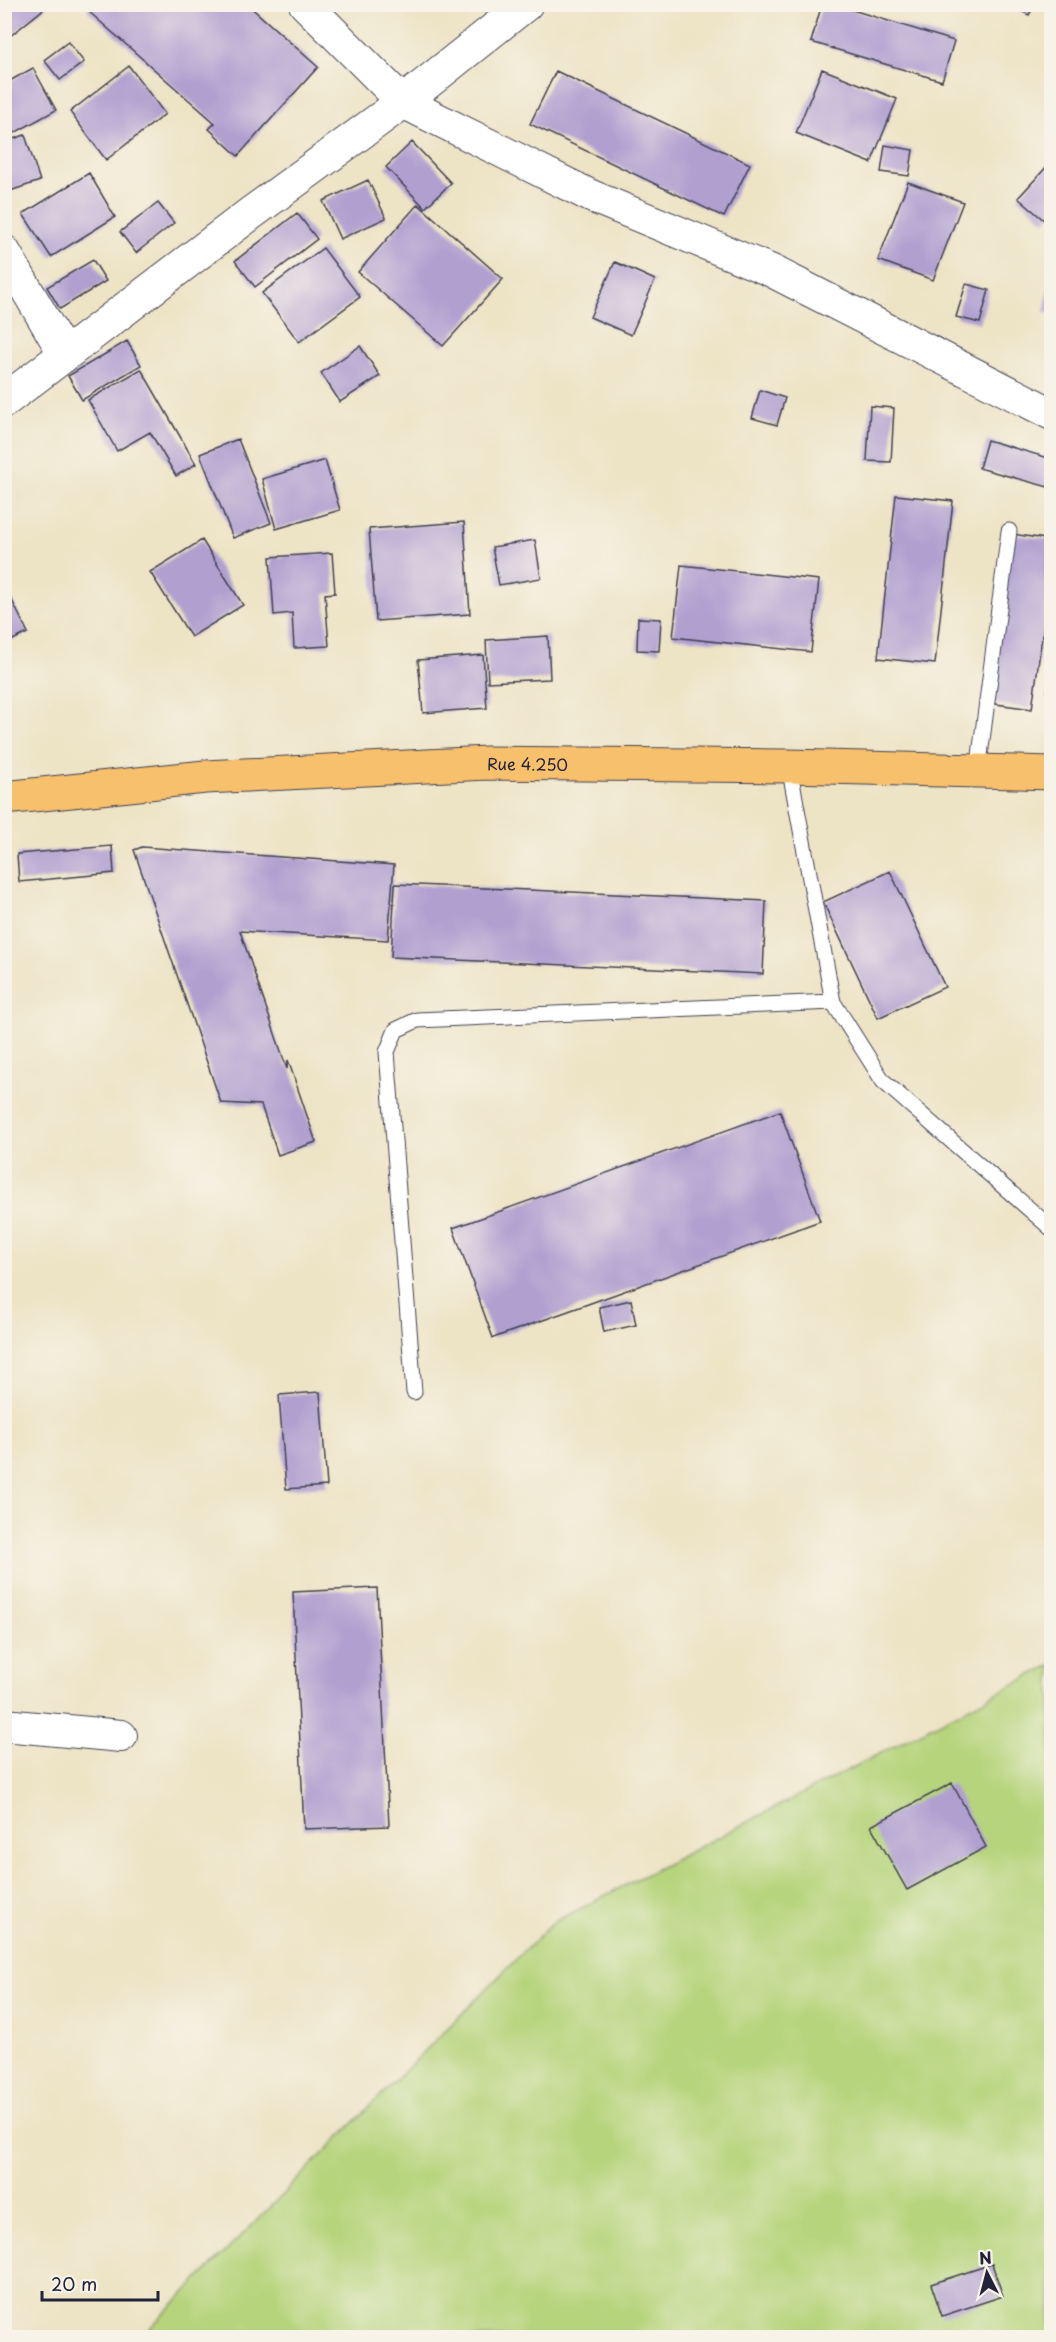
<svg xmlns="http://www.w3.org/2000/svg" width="1056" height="2342" viewBox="0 0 1056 2342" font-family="'Playpen Sans',sans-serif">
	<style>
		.green { fill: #b6d47b; stroke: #6c7b5b; stroke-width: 1.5 }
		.building { fill: #b0a0d0 }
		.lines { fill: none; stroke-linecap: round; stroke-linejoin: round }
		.service-casing { stroke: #403f50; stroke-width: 17 }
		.minor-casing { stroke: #403f50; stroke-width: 34 }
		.tertiary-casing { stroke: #403f50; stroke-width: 35 }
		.primary-casing { stroke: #403f50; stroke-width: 35 }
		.service { stroke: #fff; stroke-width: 15 }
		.minor { stroke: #fff; stroke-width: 32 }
		.tertiary { stroke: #fff; stroke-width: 33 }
		.primary { stroke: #f7c06c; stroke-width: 33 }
		.labels { text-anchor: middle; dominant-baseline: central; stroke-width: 5; stroke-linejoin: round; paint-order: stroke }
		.street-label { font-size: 16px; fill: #22223b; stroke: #f7f3e8 }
	</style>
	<rect width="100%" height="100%" fill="#f7f3e8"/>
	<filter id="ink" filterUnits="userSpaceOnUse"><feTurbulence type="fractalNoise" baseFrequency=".0167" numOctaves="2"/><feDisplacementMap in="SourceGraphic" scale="12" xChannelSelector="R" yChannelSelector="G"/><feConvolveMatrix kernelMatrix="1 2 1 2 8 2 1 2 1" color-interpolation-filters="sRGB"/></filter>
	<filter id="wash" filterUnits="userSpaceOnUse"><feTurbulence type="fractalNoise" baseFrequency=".008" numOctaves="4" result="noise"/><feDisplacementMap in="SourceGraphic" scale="24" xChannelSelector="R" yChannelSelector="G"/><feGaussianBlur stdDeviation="1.35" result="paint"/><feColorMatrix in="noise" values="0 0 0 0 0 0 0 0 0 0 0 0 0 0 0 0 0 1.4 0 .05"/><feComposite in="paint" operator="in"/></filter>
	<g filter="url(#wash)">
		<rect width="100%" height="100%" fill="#ede3c5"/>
		<!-- green -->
		<path class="green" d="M 1051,1665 L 1051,2337 L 140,2338 L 552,1923 Z"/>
		<g id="blocks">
			<!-- building -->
			<path class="building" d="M 4,4 L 44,4 L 46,7 L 4,41 Z
				M 92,4 L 247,4 L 318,67 L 238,156 L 209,129 L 215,123 L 87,10 Z
				M 822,4 L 833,4 L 954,41 L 942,81 L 811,42 Z
				M 1008,4 L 1035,4 L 1029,15 Z
				M 68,42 L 84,62 L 60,80 L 44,60 Z
				M 129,66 L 165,114 L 106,160 L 70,112 Z
				M 33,68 L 56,110 L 9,136 L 4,128 L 4,84 Z
				M 822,69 L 897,99 L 871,163 L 796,133 Z
				M 556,71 L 750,164 L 724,217 L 530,124 Z
				M 25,135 L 40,181 L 4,193 L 4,142 Z
				M 412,142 L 451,183 L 425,208 L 386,167 Z
				M 885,145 L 913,150 L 909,176 L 881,172 Z
				M 1052,161 L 1052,214 L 1045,221 L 1018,198 Z
				M 89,173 L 115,217 L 51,257 L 23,214 Z
				M 368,180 L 386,218 L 340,239 L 323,201 Z
				M 908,182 L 963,202 L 933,280 L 878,260 Z
				M 158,203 L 174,223 L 136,253 L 120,232 Z
				M 418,204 L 503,279 L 443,346 L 358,272 Z
				M 297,213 L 317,239 L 255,287 L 235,261 Z
				M 323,248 L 360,297 L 299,342 L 262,293 Z
				M 93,260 L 106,281 L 60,309 L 47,287 Z
				M 615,262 L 655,280 L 631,335 L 590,317 Z
				M 1050,281 L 1052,282 L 1052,313 L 1044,312 Z
				M 966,284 L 989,290 L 980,323 L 956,317 Z
				M 127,341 L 141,365 L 82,400 L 68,376 Z
				M 360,346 L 380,376 L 340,402 L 321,373 Z
				M 141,369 L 196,464 L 176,476 L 150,432 L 117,451 L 88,400 Z
				M 760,390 L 785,398 L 777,425 L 752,418 Z
				M 870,406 L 894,408 L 891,462 L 867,461 Z
				M 238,439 L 271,523 L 233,538 L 200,454 Z
				M 987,440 L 1052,459 L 1052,488 L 979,468 Z
				M 325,460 L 340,510 L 276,529 L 262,479 Z
				M 896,495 L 953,501 L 935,664 L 878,658 Z
				M 464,522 L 470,614 L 376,621 L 369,529 Z
				M 1012,534 L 1052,540 L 1052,565 L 1032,709 L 989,703 Z
				M 202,540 L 243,605 L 191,637 L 150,572 Z
				M 535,540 L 541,578 L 499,585 L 492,547 Z
				M 332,553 L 335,593 L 325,594 L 329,646 L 294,648 L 292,613 L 274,615 L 270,557 Z
				M 681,565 L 819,580 L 811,652 L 673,637 Z
				M 4,584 L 28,633 L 4,644 Z
				M 638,618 L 661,619 L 659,651 L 637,650 Z
				M 548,636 L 550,679 L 488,682 L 486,640 Z
				M 483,655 L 487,708 L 423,713 L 418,660 Z
				M 1050,664 L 1052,664 L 1052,694 L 1047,694 Z
				M 112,846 L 114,873 L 19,882 L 17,854 Z
				M 142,847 L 394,865 L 388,940 L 240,931 L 287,1069 L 288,1060 L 316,1142 L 278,1155 L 261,1105 L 221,1103 L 134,850 Z
				M 890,871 L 945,987 L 878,1018 L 823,902 Z
				M 395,884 L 766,901 L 763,974 L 391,957 Z
				M 780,1111 L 820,1221 L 493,1338 L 453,1228 Z
				M 631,1300 L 636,1325 L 604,1332 L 599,1307 Z
				M 320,1392 L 327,1486 L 286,1489 L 279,1395 Z
				M 377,1588 L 389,1826 L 304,1829 L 293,1592 Z
				M 952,1783 L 986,1847 L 907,1890 L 871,1826 Z
				M 992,2264 L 1003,2296 L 942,2316 L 931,2284 Z"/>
		</g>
	</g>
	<g filter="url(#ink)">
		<use href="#blocks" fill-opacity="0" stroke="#403f50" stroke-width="1.5"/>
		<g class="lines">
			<!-- service casing -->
			<g class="service-casing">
				<path id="service" d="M 789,766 L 833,1002 L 883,1081 L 1052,1229
					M 978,771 L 1009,531
					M 414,1392 L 387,1052 L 396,1030 L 417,1020 L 833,1002"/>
			</g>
			<!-- minor casing -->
			<g class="minor-casing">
				<path id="minor" d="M 305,4 L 403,102 L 591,196 L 772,271 L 1052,414
					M 4,251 L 65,355
					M 4,1725 L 121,1736"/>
			</g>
			<!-- tertiary casing -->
			<g class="tertiary-casing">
				<path id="tertiary" d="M 4,401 L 250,214 L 403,102 L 526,4"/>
			</g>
			<!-- primary casing -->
			<g class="primary-casing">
				<g id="primary">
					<path id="s1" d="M 4,798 L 205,777 L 487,763 L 789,766 L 1052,773"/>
				</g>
			</g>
			<!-- service -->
			<use href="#service" class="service"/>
			<!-- minor -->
			<use href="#minor" class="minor"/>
			<!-- tertiary -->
			<use href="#tertiary" class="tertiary"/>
			<!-- primary -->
			<use href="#primary" class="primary"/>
		</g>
	</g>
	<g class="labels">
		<!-- street labels -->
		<g class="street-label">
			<text stroke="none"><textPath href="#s1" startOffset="525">Rue 4.250</textPath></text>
		</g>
	</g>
	<!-- margin -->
	<rect width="1056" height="2342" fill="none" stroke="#f7f3e8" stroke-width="24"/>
	<!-- north arrow -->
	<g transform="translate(987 2273) rotate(354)" stroke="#f7f3e8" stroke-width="4.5" paint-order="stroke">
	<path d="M0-4.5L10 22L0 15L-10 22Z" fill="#22223b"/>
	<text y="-9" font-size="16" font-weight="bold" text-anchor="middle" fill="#22223b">N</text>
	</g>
	<!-- scale -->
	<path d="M42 2291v9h116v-9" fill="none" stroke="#22223b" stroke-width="3"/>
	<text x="51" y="2291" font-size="18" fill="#22223b" stroke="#f7f3e8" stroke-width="4.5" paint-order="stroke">20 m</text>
</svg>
